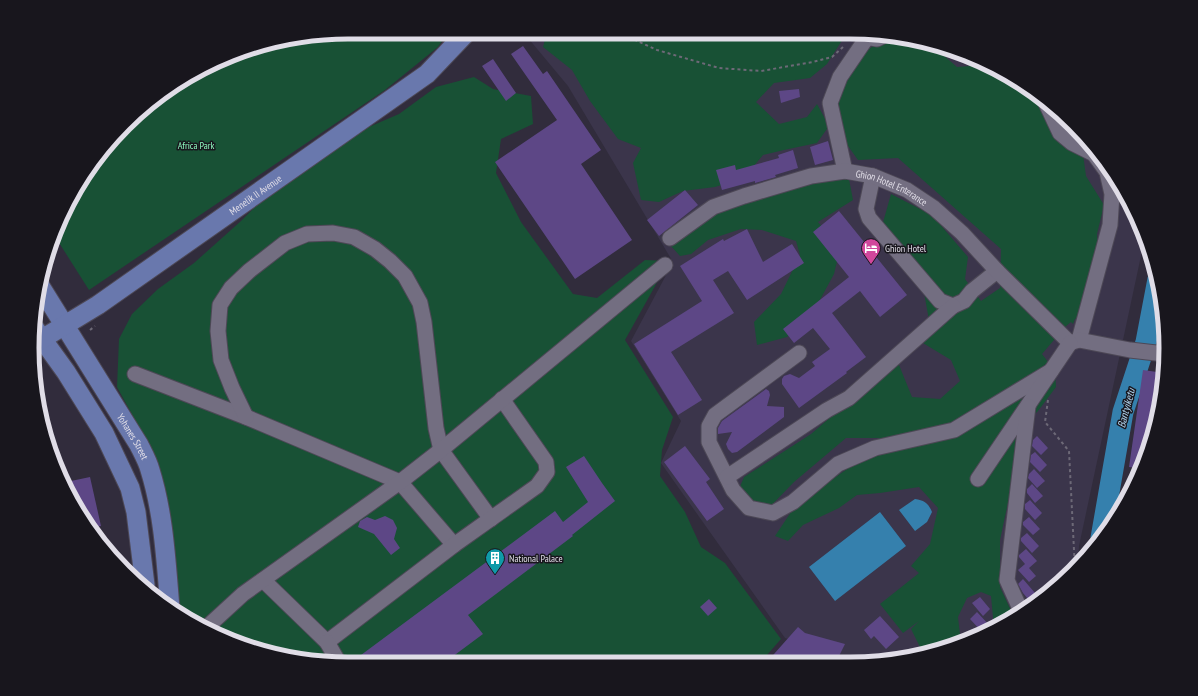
<svg xmlns="http://www.w3.org/2000/svg" width="1198" height="696" viewBox="0 0 1198 696" font-family="'PT Sans Narrow',sans-serif">
	<style>
		.built { fill: #3b354b }
		.green { fill: #185135 }
		.water { fill: #3580ad }
		.lines { fill: none; stroke-linecap: round; stroke-linejoin: round }
		.river { stroke: #3580ad; stroke-width: 21 }
		.building { fill: #5d4786 }
		.minor-casing { stroke: #4d4856; stroke-width: 17 }
		.major-casing { stroke: #4d4856; stroke-width: 21 }
		.path { stroke: #6d6977; stroke-width: 2; stroke-dasharray: 3 3; stroke-linecap: butt }
		.minor { stroke: #736e81; stroke-width: 15 }
		.major { stroke: #6978ad; stroke-width: 19 }
		.labels { text-anchor: middle; dominant-baseline: central; stroke-width: 3; stroke-linejoin: round; paint-order: stroke }
		.park-label { font-size: 10px; fill: #8efbc0; stroke: #18161d }
		.street-label { font-size: 10px; fill: #e0dde7; stroke: #18161d }
		.poi-label { font-size: 10px; fill: #e0dde7; stroke: #18161d; text-anchor: start }
		.water-label { font-size: 11px; font-style: italic; fill: #b3d7f1; stroke: #18161d }
		.rim { fill: none; stroke: #e0dde7; stroke-width: 5 }
	</style>
	<rect width="100%" height="100%" fill="#312c3c"/>
	<!-- built -->
	<path class="built" d="M 523,32 L 871,33 L 952,49 L 1025,85 L 1073,124 L 1113,172 L 1142,227 L 1145,237 L 1079,546 L 1078,566 L 1073,572 L 1008,622 L 951,647 L 871,663 L 863,663 L 785,638 L 661,463 L 681,421 L 631,341 L 673,262 L 568,86 Z"/>
	<!-- green -->
	<path class="green" d="M 348,32 L 448,32 L 438,47 L 385,90 L 89,290 L 56,238 L 85,172 L 156,97 L 247,49 Z
		M 547,32 L 845,33 L 841,42 L 827,64 L 810,78 L 774,83 L 756,102 L 779,124 L 807,117 L 817,104 L 829,126 L 817,143 L 784,150 L 763,155 L 744,178 L 715,187 L 683,191 L 659,202 L 641,200 L 633,163 L 641,148 L 618,139 L 590,101 L 572,70 L 543,47 Z
		M 889,36 L 933,45 L 934,47 L 957,67 L 984,65 L 1025,85 L 1073,124 L 1091,146 L 1089,146 L 1079,135 L 1082,147 L 1086,176 L 1104,205 L 1097,234 L 1100,276 L 1088,308 L 1075,319 L 1073,324 L 1071,322 L 1065,327 L 1042,354 L 1055,371 L 1056,387 L 1038,411 L 1017,431 L 1017,460 L 1000,540 L 1000,587 L 1014,617 L 1008,622 L 994,628 L 991,596 L 981,592 L 967,598 L 958,617 L 961,643 L 951,647 L 923,653 L 911,629 L 919,621 L 903,633 L 880,604 L 919,573 L 911,566 L 930,544 L 938,508 L 919,487 L 880,493 L 857,495 L 839,508 L 803,525 L 788,541 L 775,536 L 791,512 L 818,489 L 875,450 L 879,438 L 846,438 L 794,482 L 761,516 L 736,496 L 744,477 L 811,434 L 897,360 L 912,397 L 940,399 L 960,381 L 951,360 L 918,340 L 929,320 L 923,287 L 882,226 L 891,194 L 932,215 L 968,257 L 965,279 L 981,301 L 1000,288 L 1001,249 L 898,158 L 858,160 L 843,139 L 836,98 L 855,58 Z
		M 474,77 L 493,89 L 531,96 L 533,124 L 501,139 L 496,173 L 521,222 L 573,294 L 597,298 L 645,260 L 669,261 L 625,340 L 673,417 L 662,450 L 660,476 L 685,512 L 701,547 L 725,563 L 781,639 L 760,663 L 327,663 L 246,647 L 177,613 L 175,564 L 158,462 L 117,387 L 119,339 L 132,314 L 158,289 L 194,263 L 241,221 L 259,203 L 355,133 L 399,114 L 436,87 Z
		M 848,174 L 853,200 L 818,222 L 840,249 L 834,274 L 815,309 L 787,337 L 757,345 L 754,322 L 781,294 L 800,255 L 796,241 L 762,230 L 741,229 L 708,240 L 691,254 L 680,256 L 670,245 L 703,219 L 774,187 Z"/>
	<!-- water -->
	<path class="water" d="M 915,499 C 924,500 929,504 932,512 L 927,522 L 915,531 L 899,510 Z
		M 880,512 L 906,546 L 835,601 L 809,567 Z"/>
	<g class="lines">
		<!-- river -->
		<path class="river" d="M 1101,538 L 1123,412 L 1146,342 L 1158,279"/>
	</g>
	<!-- building -->
	<path class="building" d="M 523,46 L 543,74 L 547,71 L 601,150 L 581,164 L 632,240 L 575,279 L 495,162 L 557,120 L 511,54 Z
		M 493,59 L 516,93 L 506,101 L 482,66 Z
		M 799,89 L 800,97 L 781,103 L 779,91 Z
		M 828,141 L 833,160 L 815,165 L 810,147 Z
		M 793,150 L 798,168 L 775,175 L 776,177 L 755,183 L 755,181 L 722,190 L 716,170 L 735,165 L 736,170 L 779,158 L 778,155 Z
		M 685,190 L 698,205 L 659,236 L 647,220 Z
		M 839,211 L 907,295 L 880,317 L 860,291 L 832,313 L 866,357 L 846,372 L 847,373 L 799,408 L 782,384 L 782,379 L 784,376 L 790,374 L 799,378 L 815,366 L 812,362 L 830,349 L 813,328 L 794,343 L 783,329 L 849,277 L 813,232 Z
		M 747,229 L 763,262 L 792,244 L 804,263 L 747,300 L 728,271 L 713,280 L 734,313 L 671,352 L 702,400 L 678,415 L 634,344 L 702,301 L 680,266 L 723,239 L 724,241 Z
		M 1143,370 L 1164,373 L 1160,409 L 1142,469 L 1129,467 Z
		M 766,389 L 769,391 L 770,395 L 767,406 L 784,407 L 784,417 L 737,452 L 732,453 L 728,449 L 726,444 L 732,432 L 718,434 L 718,428 L 722,421 Z
		M 1037,436 L 1048,448 L 1041,455 L 1032,446 L 1033,440 Z
		M 685,446 L 710,479 L 706,482 L 724,509 L 707,521 L 664,462 Z
		M 1035,452 L 1047,465 L 1040,472 L 1030,462 L 1031,455 Z
		M 584,456 L 602,483 L 615,501 L 572,535 L 573,536 L 468,615 L 483,634 L 444,663 L 367,663 L 361,655 L 555,511 L 563,522 L 588,502 L 566,467 Z
		M 1034,469 L 1045,481 L 1037,488 L 1028,478 L 1029,474 Z
		M 90,477 L 101,526 L 91,528 L 75,498 L 71,481 Z
		M 1032,484 L 1043,496 L 1035,503 L 1027,493 L 1027,489 Z
		M 1030,500 L 1042,513 L 1035,520 L 1025,509 L 1025,504 Z
		M 367,517 L 375,520 L 385,516 L 393,520 L 397,528 L 394,539 L 400,548 L 391,555 L 374,534 L 358,527 L 360,521 Z
		M 1029,517 L 1040,529 L 1033,535 L 1023,525 L 1023,522 Z
		M 1027,533 L 1039,546 L 1032,553 L 1021,541 L 1021,538 Z
		M 1026,549 L 1037,561 L 1029,568 L 1036,576 L 1029,582 L 1018,570 L 1025,564 L 1019,557 L 1019,555 Z
		M 1023,579 L 1035,593 L 1028,599 L 1023,593 L 1018,584 Z
		M 980,597 L 990,609 L 983,616 L 972,603 Z
		M 709,599 L 717,608 L 708,616 L 700,607 Z
		M 977,612 L 990,626 L 982,632 L 970,619 Z
		M 880,616 L 899,637 L 886,649 L 874,636 L 871,639 L 864,630 Z
		M 798,627 L 805,633 L 845,644 L 836,662 L 821,655 L 814,663 L 766,663 Z"/>
	<g class="lines">
		<!-- minor casing -->
		<g class="minor-casing">
			<g id="minor">
				<path d="M 866,37 L 877,39 L 885,35"/>
				<path d="M 1045,101 L 1060,133 L 1072,143 L 1094,154 L 1107,172 L 1112,194 L 1110,225 L 1079,340"/>
				<path d="M 845,171 L 830,103 L 840,77 L 870,33"/>
				<path d="M 873,176 L 866,209 L 869,218 L 940,301 L 953,306 L 964,301 L 972,291 L 997,271"/>
				<path id="s1" d="M 670,238 L 713,207 L 744,196 L 811,176 L 845,171 L 873,176 L 907,190 L 934,208 L 962,233 L 997,271 L 1070,343 L 1079,340 L 1130,350 L 1165,354"/>
				<path d="M 799,353 L 715,415 L 709,426 L 709,442 L 733,490 L 749,508 L 773,513 L 793,502 L 838,464 L 875,448 L 954,430 L 1051,371"/>
				<path d="M 135,374 L 246,417 L 400,482 L 454,545"/>
				<path d="M 246,417 L 232,388 L 221,360 L 218,331 L 220,305 L 231,288 L 249,271 L 285,243 L 307,234 L 333,233 L 354,237 L 375,249 L 390,261 L 405,276 L 420,303 L 424,322 L 436,428 L 441,450 L 491,519"/>
				<path d="M 727,477 L 827,410 L 849,398 L 953,306"/>
				<path d="M 978,479 L 1070,343"/>
				<path d="M 263,580 L 327,642 L 454,545 L 537,486 L 547,472 L 546,462 L 502,399"/>
				<path d="M 1021,611 L 1007,580 L 1028,406"/>
				<path d="M 206,628 L 243,594 L 400,482 L 441,450 L 665,265"/>
				<path d="M 327,642 L 339,663"/>
			</g>
		</g>
		<!-- major casing -->
		<g class="major-casing">
			<g id="major">
				<path id="s2" d="M 40,286 L 139,445 C 143,453 148,462 150,470 C 164,515 166,562 170,608"/>
				<path d="M 35,329 L 66,372 L 104,433 L 130,488 L 136,512 L 145,585"/>
				<path id="s3" d="M 33,344 L 42,339 L 98,305 L 427,74 L 467,32"/>
			</g>
		</g>
		<!-- path -->
		<path class="path" d="M 618,32 L 657,50 L 719,68 L 761,71 L 813,62 L 832,57 L 844,46
			M 481,40 L 488,32
			M 90,330 L 95,326
			M 1048,400 L 1045,422 L 1069,451 L 1075,570"/>
		<!-- minor -->
		<use href="#minor" class="minor"/>
		<!-- major -->
		<use href="#major" class="major"/>
	</g>
	<!-- icons -->
	<defs>
		<g id="hotel-pin" transform="scale(1)"><path d="M0 17L-7.5 6A9.5 9.5 0 1 1 7.5 6Z" fill="#d1479c" stroke="#18161d"/><path d="M-6-4.5h1.5V1H6V5H4.5V3h-9V5H-6ZM-4 0a1.8 1.8 0 1 1 3.6 0ZM.5 0V-2.5h3Q6-2.5 6 0Z" fill="#fff"/></g>
		<g id="building-pin" transform="scale(1)"><path d="M0 17L-7.5 6A9.5 9.5 0 1 1 7.5 6Z" fill="#0f9aa8" stroke="#18161d"/><path d="M-4-6H4V6H1V3H-1V6H-4ZM-2.5-4.3h1.7v1.8h-1.7ZM.8-4.3h1.7v1.8H.8ZM-2.5-1h1.7V.8h-1.7ZM.8-1h1.7V.8H.8Z" fill="#fff"/></g>
	</defs>
	<g fill-rule="evenodd">
		<use href="#hotel-pin" x="871" y="248"/>
		<use href="#building-pin" x="495" y="558"/>
	</g>
	<g class="labels">
		<!-- park labels -->
		<g class="park-label">
			<text x="196" y="145">Africa Park</text>
		</g>
		<!-- street labels -->
		<g class="street-label">
			<text stroke="none"><textPath href="#s1" startOffset="240">Ghion Hotel Enterance</textPath></text>
			<text stroke="none"><textPath href="#s3" startOffset="268">Menelik II Avenue</textPath></text>
			<text stroke="none"><textPath href="#s2" startOffset="177">Yohanes Street</textPath></text>
		</g>
		<!-- poi labels -->
		<g class="poi-label">
			<text x="885" y="248">Ghion Hotel</text>
			<text x="509" y="558">National Palace</text>
		</g>
		<!-- water labels -->
		<g class="water-label">
			<text transform="translate(1126 408) rotate(-75)">Bantyiketu</text>
		</g>
	</g>
	<!-- crop -->
	<path d="M0 0H1198V696H0ZM348 39H850A309 309 0 0 1 1159 348V348A309 309 0 0 1 850 657H348A309 309 0 0 1 39 348V348A309 309 0 0 1 348 39Z" fill="#18161d" fill-rule="evenodd"/>
	<path class="rim" d="M348 39H850A309 309 0 0 1 1159 348V348A309 309 0 0 1 850 657H348A309 309 0 0 1 39 348V348A309 309 0 0 1 348 39Z"/>
</svg>
